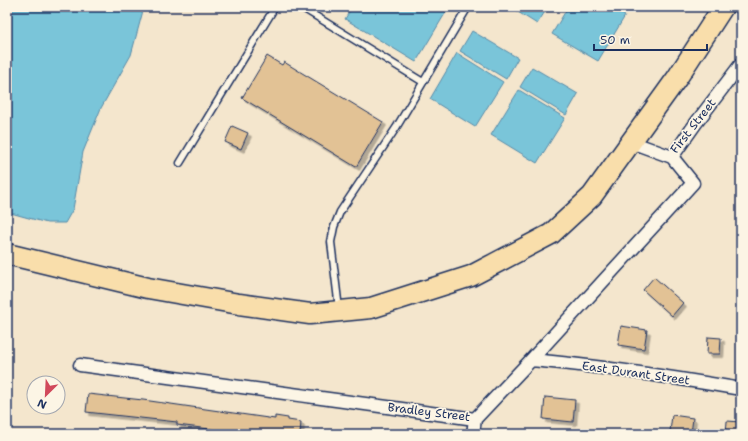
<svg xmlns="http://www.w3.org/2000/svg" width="748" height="441" viewBox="0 0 748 441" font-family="'Shantell Sans',sans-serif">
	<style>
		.water { fill: #7ac5d9; stroke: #5489a8 }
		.building { fill: #e2c295; stroke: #1b2f5e; filter: url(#shadow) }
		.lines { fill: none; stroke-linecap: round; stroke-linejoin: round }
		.service-casing { stroke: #1b2f5e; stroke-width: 9 }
		.minor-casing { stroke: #1b2f5e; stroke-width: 15 }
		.primary-casing { stroke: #1b2f5e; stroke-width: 23 }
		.service { stroke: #fcf5e5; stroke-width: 6 }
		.minor { stroke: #fcf5e5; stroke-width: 12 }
		.primary { stroke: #f9deab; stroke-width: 20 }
		.labels { text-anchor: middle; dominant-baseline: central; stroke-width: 3.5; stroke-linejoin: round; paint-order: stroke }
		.street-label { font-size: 12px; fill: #1b2f5e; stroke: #fcf5e5 }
	</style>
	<defs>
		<filter id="shadow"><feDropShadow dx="3.5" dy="3.5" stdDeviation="0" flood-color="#0004"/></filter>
	</defs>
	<rect width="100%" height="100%" fill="#f4e6cd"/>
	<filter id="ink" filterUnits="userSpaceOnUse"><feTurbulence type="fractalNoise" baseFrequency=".025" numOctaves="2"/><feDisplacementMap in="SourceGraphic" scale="8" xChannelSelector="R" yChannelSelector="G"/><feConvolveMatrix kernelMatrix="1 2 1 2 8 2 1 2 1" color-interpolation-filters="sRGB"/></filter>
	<g filter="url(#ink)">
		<!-- water -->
		<path class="water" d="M 7,7 L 144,7 L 131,55 L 101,108 L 83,152 L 73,209 L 65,223 L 47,223 L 7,212 Z
			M 352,7 L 449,7 L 416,62 L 345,19 Z
			M 510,7 L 548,7 L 537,24 Z
			M 568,7 L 610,7 L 625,16 L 598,61 L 552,34 Z
			M 472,31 L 518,58 L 506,79 L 460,51 Z
			M 457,53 L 503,82 L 475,127 L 430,99 Z
			M 532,67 L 578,94 L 566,115 L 520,87 Z
			M 519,90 L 565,118 L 537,163 L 491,135 Z"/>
		<!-- building -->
		<path class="building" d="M 267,56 L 282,65 L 284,62 L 383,122 L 356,167 L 242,98 Z
			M 232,126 L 248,133 L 241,149 L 225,142 Z
			M 654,277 L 683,303 L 672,316 L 643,290 Z
			M 621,326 L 647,330 L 644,349 L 618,345 Z
			M 708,337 L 721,338 L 720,354 L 707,354 Z
			M 88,394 L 143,400 L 275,419 L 275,416 L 288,418 L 288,420 L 301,422 L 300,434 L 250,434 L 177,425 L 177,422 L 86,412 Z
			M 545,397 L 575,400 L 573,422 L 543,419 Z
			M 672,415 L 693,418 L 691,434 L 670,432 Z
			M 727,421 L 741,422 L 741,434 L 726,434 Z"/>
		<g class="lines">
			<!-- service casing -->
			<g class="service-casing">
				<path id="service" d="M 301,7 L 423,82
					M 180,163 L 275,7
					M 339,309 L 331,242 L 334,227 L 340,212 L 396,128 L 468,7"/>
			</g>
			<!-- minor casing -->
			<g class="minor-casing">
				<path id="minor" d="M 672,157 L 696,123 L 741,64
					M 531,360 C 601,366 671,377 741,389
					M 80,365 L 475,419 L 531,360 L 693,183 L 672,157 L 631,142
					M 473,434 L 475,419"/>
			</g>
			<!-- primary casing -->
			<g class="primary-casing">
				<path id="primary" d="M 7,254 L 148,288 L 239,304 L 310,314 L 371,308 L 471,276 L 551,234 L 592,196 L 677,78 L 723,7"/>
			</g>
			<!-- service -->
			<use href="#service" class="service"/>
			<!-- minor -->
			<use href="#minor" class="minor"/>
			<!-- primary -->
			<use href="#primary" class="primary"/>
		</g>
	</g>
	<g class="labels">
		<!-- street labels -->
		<g class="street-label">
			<text transform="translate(693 126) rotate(-52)">First Street</text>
			<text transform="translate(636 373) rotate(8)">East Durant Street</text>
			<text transform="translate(429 412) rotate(7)">Bradley Street</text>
		</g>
	</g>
	<!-- margin -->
	<rect width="748" height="441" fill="none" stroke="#fcf5e5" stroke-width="24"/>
	<rect x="12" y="12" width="724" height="417" fill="none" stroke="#1b2f5e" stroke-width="1.5" filter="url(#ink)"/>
	<!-- north arrow -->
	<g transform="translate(46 395) rotate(204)"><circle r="19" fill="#fcf5e5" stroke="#a2a6af"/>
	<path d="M0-3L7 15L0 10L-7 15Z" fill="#d1495b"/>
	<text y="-6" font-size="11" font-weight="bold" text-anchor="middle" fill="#1b2f5e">N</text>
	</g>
	<!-- scale -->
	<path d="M594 44v6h113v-6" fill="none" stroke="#1b2f5e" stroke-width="2"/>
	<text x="600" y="44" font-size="12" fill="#1b2f5e" stroke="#fcf5e5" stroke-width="3" paint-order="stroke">50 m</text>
</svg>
